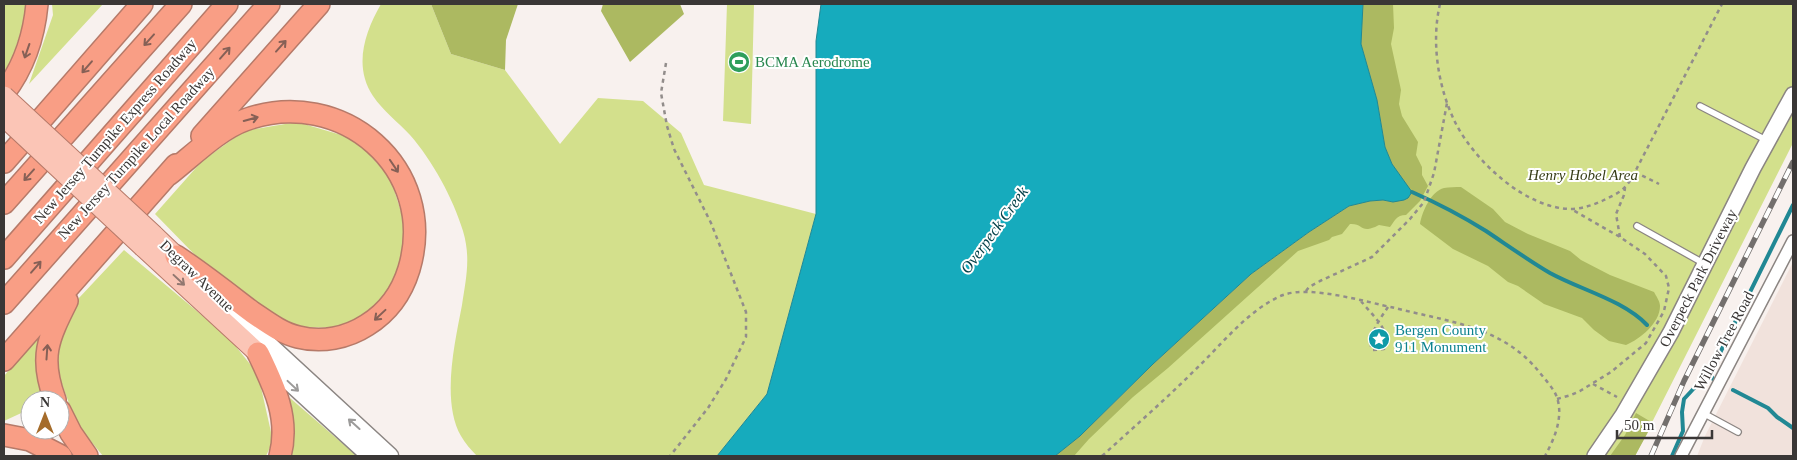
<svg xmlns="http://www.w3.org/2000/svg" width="1797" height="460" viewBox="0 0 1797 460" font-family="Georgia,serif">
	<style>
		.built { fill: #f1e2dc }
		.green { fill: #d3e08c }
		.forest { fill: #acb961 }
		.water { fill: #16abbd; stroke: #218894 }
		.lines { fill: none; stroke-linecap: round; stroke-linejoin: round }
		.stream { stroke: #218894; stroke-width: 4 }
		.service-casing { stroke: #8b8582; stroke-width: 8 }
		.minor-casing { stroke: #8b8582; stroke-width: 14 }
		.tertiary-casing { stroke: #8b8582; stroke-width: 18 }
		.secondary-casing { stroke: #8b8582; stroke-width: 19 }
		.primary-casing { stroke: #b67a69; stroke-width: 21 }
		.motorway-casing { stroke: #b67a69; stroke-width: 24 }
		.path { stroke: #928d8b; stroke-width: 2.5; stroke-dasharray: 4 4; stroke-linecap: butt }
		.service { stroke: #fff; stroke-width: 5.5 }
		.minor { stroke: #fff; stroke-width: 11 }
		.tertiary { stroke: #fff; stroke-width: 15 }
		.secondary { stroke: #fff; stroke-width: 16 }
		.primary { stroke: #fbc5b6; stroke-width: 19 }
		.motorway { stroke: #f99e85; stroke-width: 21 }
		.rail-casing { stroke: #736f6d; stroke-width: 5.5 }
		.rail { stroke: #fff; stroke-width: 4; stroke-dasharray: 11; stroke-linecap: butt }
		.primary-bridge-casing { stroke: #b67a69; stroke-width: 21; stroke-linecap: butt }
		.primary-bridge { stroke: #fbc5b6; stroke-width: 19 }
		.oneway { stroke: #866056 }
		.oneway2 { stroke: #917770 }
		.oneway3 { stroke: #9c9b9a }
		.labels { text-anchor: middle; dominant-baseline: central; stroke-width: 4; stroke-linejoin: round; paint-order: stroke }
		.leisure-label { font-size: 15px; fill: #27864d; stroke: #fff; text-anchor: start }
		.street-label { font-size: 15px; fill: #3a3736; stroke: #fff }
		.park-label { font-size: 15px; font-style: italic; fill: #373d17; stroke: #fff }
		.culture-label { font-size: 15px; fill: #0d838f; stroke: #fff; text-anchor: start }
		.water-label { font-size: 16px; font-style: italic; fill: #044149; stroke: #fff }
	</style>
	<rect width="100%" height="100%" fill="#f8f1ee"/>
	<!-- built -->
	<path class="built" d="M 1793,262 L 1793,456 L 1697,456 L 1705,436 Z"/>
	<!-- green -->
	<path class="green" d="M 4,4 L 29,4 L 29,6 L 6,79 L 4,78 Z
		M 52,4 L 103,4 L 29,84 L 53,15 Z
		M 381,4 L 431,4 L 451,54 L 505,70 L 560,144 L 598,98 L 643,101 L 681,133 L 704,185 L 816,214 L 767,394 L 717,456 L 477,456 C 471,450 465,443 461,436 C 441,401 455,342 462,305 C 466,278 471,258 463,231 C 453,198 432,160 410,135 C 398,122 383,111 373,96 C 353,66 365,32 381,4 Z
		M 727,4 L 754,4 L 751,124 L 723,121 Z
		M 1363,4 L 1793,4 L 1793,143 L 1635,456 L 1055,456 L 1349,206 Z
		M 297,122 L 355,139 L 390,177 L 405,224 L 400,263 L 387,296 L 345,328 L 293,327 L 244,294 L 195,255 L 155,214 L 202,161 L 244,131 Z
		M 124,250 L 229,338 L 258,374 L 273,441 L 266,456 L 103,456 L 76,423 L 57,370 L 59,331 L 78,299 Z
		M 44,330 L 48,400 L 30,400 L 30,409 L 4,421 L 4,376 Z
		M 290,398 L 357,456 L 286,456 L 289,439 Z"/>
	<!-- forest -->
	<path class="forest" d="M 431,4 L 518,4 L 506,40 L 505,70 L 451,54 Z
		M 603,4 L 680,4 L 684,14 L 630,62 L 601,11 Z
		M 1363,4 L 1393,4 L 1394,28 L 1391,44 L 1401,90 L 1399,104 L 1402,116 L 1418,142 L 1416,155 L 1422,167 L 1422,175 L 1428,186 L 1420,201 L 1406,215 C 1396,215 1395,221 1390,227 L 1379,225 C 1360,235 1364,223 1350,224 L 1342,234 L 1332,237 L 1329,240 L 1298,251 L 1168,368 L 1133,397 L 1089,439 L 1074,456 L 1055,456 L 1080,436 L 1153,364 L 1251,274 L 1309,232 L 1349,206 L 1370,201 L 1383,200 L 1393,202 L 1411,192 L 1392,164 L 1385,147 L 1377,100 L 1361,44 Z
		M 1461,187 L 1493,209 L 1505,222 L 1528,234 L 1570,251 L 1581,260 L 1610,275 L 1654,292 C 1656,296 1660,301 1660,306 C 1660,323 1640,339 1626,345 L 1609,341 L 1594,330 L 1582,318 L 1544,304 L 1518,286 L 1508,282 L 1488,266 L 1453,249 L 1420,224 C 1422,212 1431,191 1444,188 C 1449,187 1456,187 1461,187 Z
		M 1636,413 L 1653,423 L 1635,456 L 1610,456 L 1625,435 Z"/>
	<!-- water -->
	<path class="water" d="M 821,4 L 1363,4 L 1361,44 L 1377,100 L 1385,147 L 1392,164 L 1412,192 L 1408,198 L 1404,200 L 1393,202 L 1383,200 L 1370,201 L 1349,206 L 1309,232 L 1251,274 L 1153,364 L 1080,436 L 1055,456 L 717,456 L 767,394 L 816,214 L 816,41 Z"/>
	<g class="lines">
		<!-- stream -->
		<path class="stream" d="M 1412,192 C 1437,203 1462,216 1486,231 C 1507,245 1528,260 1550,273 C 1581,290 1623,300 1647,325
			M 1706,368 L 1713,379
			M 1733,390 L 1768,408 L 1777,417 L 1793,428
			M 1672,456 L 1683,431 L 1682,412 L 1684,399 L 1709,372 L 1715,363 L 1793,205"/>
		<!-- service casing -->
		<g class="service-casing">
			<path id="service" d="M 1700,106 L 1768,141
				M 1637,226 L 1705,264
				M 1703,413 L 1738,432"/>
		</g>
		<!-- minor casing -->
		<g class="minor-casing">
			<path id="minor" d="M 1681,456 L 1793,241"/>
		</g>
		<!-- tertiary casing -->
		<g class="tertiary-casing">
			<path id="tertiary" d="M 1595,456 L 1623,415 L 1671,332 L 1753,168 L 1793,95"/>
		</g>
		<!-- secondary casing -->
		<g class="secondary-casing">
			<path id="secondary" d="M 210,290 L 390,456
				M 263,358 L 370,456"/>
		</g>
		<!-- primary casing -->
		<g class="primary-casing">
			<path id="primary" d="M 154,235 L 176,256
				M 143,247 L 258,353"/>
		</g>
		<!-- motorway casing -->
		<g class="motorway-casing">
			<path id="motorway" d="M 4,93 C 24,67 34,36 37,4
				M 202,136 L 319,4
				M 4,162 L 142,4
				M 168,175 C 190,158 219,129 245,120 C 341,85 439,168 409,269 C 402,292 388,312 367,325 C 347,338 322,343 298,337 C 281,333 267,322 252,312 C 227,293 202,273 176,256
				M 4,203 L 181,4
				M 4,258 L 227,4
				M 4,303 L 269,4
				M 258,353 C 274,386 290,418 280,456
				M 4,360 L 176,165
				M 55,400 C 39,357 48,339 67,301
				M 60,411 L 71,433 L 87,456
				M 4,435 L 30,440 L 61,456"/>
		</g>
		<!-- path -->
		<path class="path" d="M 1440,4 C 1431,42 1438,87 1455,122 C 1475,162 1527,210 1573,209 C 1584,208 1593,205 1602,201 C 1610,197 1620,193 1625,187 C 1630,182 1634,174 1637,168 L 1722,4
			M 666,63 L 661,93 L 667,126 L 674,149 L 711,223 L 746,312 L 746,337 L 726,379 L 708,408 L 670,456
			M 1635,172 L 1659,184
			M 1620,237 L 1616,214 L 1624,195 L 1625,188
			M 1306,291 L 1309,287 L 1320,281 L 1372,257 L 1410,219 L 1424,202 L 1434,173 L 1447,103
			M 1361,301 C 1370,313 1395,334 1384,349 L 1373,350 L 1371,347 C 1370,332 1380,319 1388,307
			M 1593,384 L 1617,397
			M 1557,399 L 1571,395 L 1580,391 L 1611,372 L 1646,343 L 1664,311 L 1669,288 L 1666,276 L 1645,254 L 1620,237 L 1571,209
			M 1102,456 C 1134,427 1166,399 1197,368 C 1223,343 1249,309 1283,295 C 1311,285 1366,302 1395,308 C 1449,322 1503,326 1540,373 C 1545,379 1550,385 1554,391 C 1566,412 1555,438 1545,456"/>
		<!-- service -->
		<use href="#service" class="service"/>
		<!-- minor -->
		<use href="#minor" class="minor"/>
		<!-- tertiary -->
		<use href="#tertiary" class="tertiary"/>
		<!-- secondary -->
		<use href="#secondary" class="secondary"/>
		<!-- primary -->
		<use href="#primary" class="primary"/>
		<!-- motorway -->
		<use href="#motorway" class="motorway"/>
		<!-- rail casing -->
		<g class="rail-casing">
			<path id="rail" d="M 1651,456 L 1684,381 L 1793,162"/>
		</g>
		<!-- rail -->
		<use href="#rail" class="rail"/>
		<!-- primary-bridge casing -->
		<g class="primary-bridge-casing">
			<path id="primary-bridge" d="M 4,96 L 154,235
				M 4,117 L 143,247"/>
		</g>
		<!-- primary-bridge -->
		<use href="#primary-bridge" class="primary-bridge"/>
	</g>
	<!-- one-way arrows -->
	<defs><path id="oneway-shaft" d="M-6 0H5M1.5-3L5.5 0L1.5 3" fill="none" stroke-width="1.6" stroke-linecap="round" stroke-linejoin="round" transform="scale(1.25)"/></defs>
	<g class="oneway">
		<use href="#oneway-shaft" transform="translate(149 40) rotate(132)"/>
		<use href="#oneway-shaft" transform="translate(281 46) rotate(-48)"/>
		<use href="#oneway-shaft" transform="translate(27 51) rotate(109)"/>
		<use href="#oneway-shaft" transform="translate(225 53) rotate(-49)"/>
		<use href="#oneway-shaft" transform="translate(87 67) rotate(131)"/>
		<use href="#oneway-shaft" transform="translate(251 119) rotate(-15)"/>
		<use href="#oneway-shaft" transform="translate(394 166) rotate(56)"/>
		<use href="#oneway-shaft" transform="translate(29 175) rotate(132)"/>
		<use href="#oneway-shaft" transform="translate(36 267) rotate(-49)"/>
		<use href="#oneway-shaft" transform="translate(380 315) rotate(137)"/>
		<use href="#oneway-shaft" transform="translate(47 352) rotate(-86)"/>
	</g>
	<use class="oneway2" href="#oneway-shaft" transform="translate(179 280) rotate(43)"/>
	<g class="oneway3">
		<use href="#oneway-shaft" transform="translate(293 386) rotate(43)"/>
		<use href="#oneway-shaft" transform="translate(354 424) rotate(-138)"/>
	</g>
	<!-- icons -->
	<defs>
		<g id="stadium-disc" transform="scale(1.125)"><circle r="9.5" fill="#2e9e5b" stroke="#fff"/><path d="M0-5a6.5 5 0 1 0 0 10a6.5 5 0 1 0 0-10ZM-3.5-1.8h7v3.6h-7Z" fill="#fff"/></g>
		<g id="sight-disc" transform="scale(1.125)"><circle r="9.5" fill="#0f9aa8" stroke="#fff"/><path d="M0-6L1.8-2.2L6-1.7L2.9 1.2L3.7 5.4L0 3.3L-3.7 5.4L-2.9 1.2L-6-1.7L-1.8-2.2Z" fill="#fff"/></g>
	</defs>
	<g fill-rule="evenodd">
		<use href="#stadium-disc" x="739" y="62"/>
		<use href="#sight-disc" x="1379" y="339"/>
	</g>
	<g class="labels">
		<!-- leisure labels -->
		<g class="leisure-label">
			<text x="755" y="62">BCMA Aerodrome</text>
		</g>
		<!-- street labels -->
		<g class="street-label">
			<text transform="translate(115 131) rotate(-49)">New Jersey Turnpike Express Roadway</text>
			<text transform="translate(136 153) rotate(-48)">New Jersey Turnpike Local Roadway</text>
			<text transform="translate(197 276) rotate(44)">Degraw Avenue</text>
			<text transform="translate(1698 278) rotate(-63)">Overpeck Park Driveway</text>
			<text transform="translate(1724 341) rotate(-62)">Willow Tree Road</text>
		</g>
		<!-- park labels -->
		<g class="park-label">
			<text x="1583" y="175">Henry Hobel Area</text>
		</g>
		<!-- culture labels -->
		<g class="culture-label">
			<text x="1395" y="330">Bergen County<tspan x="1395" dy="17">911 Monument</tspan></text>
		</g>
		<!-- water labels -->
		<g class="water-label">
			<text transform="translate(994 230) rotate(-54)">Overpeck Creek</text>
		</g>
	</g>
	<!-- border -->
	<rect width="1797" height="460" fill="none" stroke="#3a3736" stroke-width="10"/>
	<!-- north arrow -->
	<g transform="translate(45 415)"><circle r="24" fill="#ffffff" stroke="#b0afaf"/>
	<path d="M0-4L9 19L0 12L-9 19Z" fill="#a56c2b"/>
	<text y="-8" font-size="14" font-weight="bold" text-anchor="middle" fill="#3a3736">N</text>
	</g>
	<!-- scale -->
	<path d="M1617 430v8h95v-8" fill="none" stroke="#3a3736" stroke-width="2.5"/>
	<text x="1624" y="430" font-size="15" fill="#3a3736" stroke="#ffffff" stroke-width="4" paint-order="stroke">50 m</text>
</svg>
